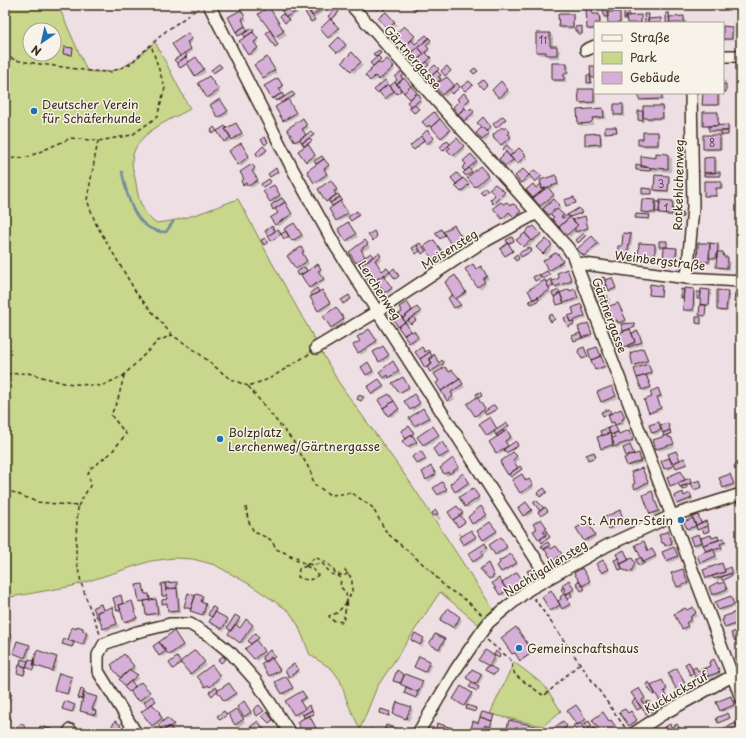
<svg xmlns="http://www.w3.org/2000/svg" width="746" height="738" viewBox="0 0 746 738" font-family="'Playpen Sans',sans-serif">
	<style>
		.green { fill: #c8d78b; stroke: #828054; fill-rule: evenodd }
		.shadow { fill: #0003; fill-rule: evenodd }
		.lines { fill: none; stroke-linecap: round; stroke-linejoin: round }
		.stream { stroke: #738b9f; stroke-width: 2.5 }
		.building { fill: #d6afd8; stroke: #3b2a1e }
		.minor-casing { stroke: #3b2a1e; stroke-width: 14 }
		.path { stroke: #3b2a1e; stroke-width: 1.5; stroke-dasharray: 4 3; stroke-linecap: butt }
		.minor { stroke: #f7f3e8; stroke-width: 11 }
		.poi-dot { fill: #1f6fb2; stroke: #f7f3e8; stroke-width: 1.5 }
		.labels { text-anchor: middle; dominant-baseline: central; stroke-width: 3; stroke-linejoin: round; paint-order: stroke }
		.number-label { font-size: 10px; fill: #624b4c }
		.street-label { font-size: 12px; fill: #3b2a1e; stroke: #f7f3e8 }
		.poi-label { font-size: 12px; fill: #3b2a1e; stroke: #f7f3e8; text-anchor: start }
	</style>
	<rect width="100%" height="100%" fill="#eddfe3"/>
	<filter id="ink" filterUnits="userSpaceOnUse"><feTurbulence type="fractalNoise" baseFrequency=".025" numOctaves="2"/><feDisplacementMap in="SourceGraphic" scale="8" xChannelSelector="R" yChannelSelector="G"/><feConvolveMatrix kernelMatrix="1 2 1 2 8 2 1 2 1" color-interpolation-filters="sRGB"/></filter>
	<g filter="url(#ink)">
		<!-- green -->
		<path class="green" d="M 5,5 L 58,5 L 87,71 C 119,76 133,62 155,42 L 190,109 C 169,121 133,133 132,162 C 132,169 135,176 136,183 C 138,199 142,212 155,223 C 185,221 210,209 238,199 L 276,270 L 339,383 L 412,485 L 493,609 L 478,624 L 440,592 L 377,687 L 360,729 L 348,704 L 340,680 L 332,669 L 310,655 L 298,625 L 289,611 L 249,584 L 215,565 L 193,559 L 174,558 L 151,561 L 73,586 L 5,598 ZM 30,30 L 54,30 L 54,54 L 30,54 Z
			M 514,662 L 544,685 L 561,711 L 543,726 L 490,714 Z"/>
		<!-- shadow -->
		<path class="shadow" d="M 285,5 L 293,5 L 298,13 L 287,20 L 289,22 L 286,23 L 282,16 L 285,14 Z
			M 307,5 L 322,5 L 325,11 L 315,17 L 310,14 L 315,21 L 313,22 L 306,12 L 310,10 Z
			M 368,5 L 391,5 L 386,10 L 383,7 L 379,10 L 376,8 L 373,11 Z
			M 608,6 L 608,13 L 619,13 L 621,15 L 622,23 L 609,23 L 609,18 L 605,17 Z
			M 269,8 L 287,35 L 279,40 L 268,28 L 259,14 Z
			M 592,9 L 594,15 L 599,15 L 601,17 L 601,23 L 595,23 L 595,30 L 590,31 L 588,29 Z
			M 625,9 L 629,9 L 629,17 L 640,16 L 643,23 L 628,23 L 627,19 L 625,19 Z
			M 336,10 L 339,14 L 331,21 L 340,31 L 331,39 L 321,29 L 332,19 Z
			M 241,11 L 247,20 L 243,22 L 246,29 L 248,32 L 252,29 L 259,42 L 255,45 L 259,51 L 251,56 L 249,54 L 246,38 L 244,34 L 239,36 Z
			M 386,13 L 397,25 L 390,30 L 380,19 Z
			M 669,14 L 670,18 L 684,17 L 687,23 L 667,23 Z
			M 572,15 L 574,17 L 574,28 L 582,27 L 583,34 L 580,34 L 576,29 L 562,29 L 560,27 Z
			M 404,27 L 416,39 L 413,42 L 416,45 L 426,36 L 432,43 L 427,47 L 430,51 L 426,54 L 432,61 L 426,68 L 419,62 L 417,64 L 415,62 L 406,47 L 395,35 Z
			M 723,27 L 731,28 L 734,30 L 733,40 L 723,41 Z
			M 549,34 L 553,37 L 553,47 L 556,47 L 560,51 L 560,58 L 550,58 L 548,55 L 541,55 L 537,52 Z
			M 190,36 L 193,41 L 188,45 L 193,51 L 186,56 L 190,63 L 198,61 L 206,72 L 198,77 L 188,64 L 181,68 L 176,60 L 182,57 L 173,44 Z
			M 339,39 L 347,47 L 340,54 L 331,46 Z
			M 378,51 L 381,54 L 378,57 L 381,61 L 378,63 L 381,66 L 387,60 L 395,70 L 382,81 L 378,78 L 373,82 L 367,75 L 375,66 L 372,63 L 378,57 L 375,54 Z
			M 352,54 L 363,65 L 354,73 L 343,62 Z
			M 269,61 L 277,73 L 265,80 L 263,78 Z
			M 567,64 L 569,66 L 569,74 L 566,75 L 566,82 L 555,82 L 553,79 Z
			M 219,65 L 222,68 L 215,73 L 212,70 Z
			M 435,66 L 439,70 L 437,72 L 442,77 L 440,79 L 442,82 L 447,78 L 454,87 L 457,85 L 460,88 L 453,94 L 451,92 L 445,97 L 429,79 L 432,76 L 429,72 Z
			M 723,70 L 724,81 L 726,81 L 726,92 L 723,92 Z
			M 402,72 L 404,75 L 401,78 L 422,101 L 416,107 L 418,110 L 415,113 L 411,108 L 411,99 L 403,90 L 398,94 L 397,92 L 388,100 L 380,92 L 379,93 L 376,90 L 385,82 L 390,87 L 399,80 Z
			M 211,79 L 220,93 L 210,99 L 208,97 Z
			M 279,81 L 284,89 L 280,91 L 284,98 L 293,94 L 295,97 L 288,101 L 298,115 L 286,122 L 284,120 L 283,104 L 281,100 L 275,101 L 265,87 Z
			M 501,83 L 510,93 L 502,99 L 493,90 Z
			M 593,90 L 596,93 L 596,104 L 582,105 L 579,102 Z
			M 640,93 L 663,93 L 663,101 L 642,101 L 640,99 Z
			M 704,93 L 718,93 L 720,95 L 720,106 L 706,106 L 703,104 Z
			M 464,94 L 471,101 L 464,107 L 468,112 L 471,110 L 475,115 L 467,122 L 454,107 L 460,102 Z
			M 221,102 L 229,114 L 221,119 L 219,117 Z
			M 623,105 L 625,107 L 625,117 L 617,116 L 615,114 Z
			M 644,107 L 662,107 L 664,109 L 664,120 L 646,120 L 643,117 L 643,121 L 640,121 L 639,112 L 644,112 Z
			M 603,109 L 605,111 L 606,119 L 592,120 L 594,123 L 593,125 L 582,126 L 579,123 Z
			M 434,113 L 451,132 L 443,139 L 432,126 L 429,129 L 423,122 Z
			M 717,113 L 719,116 L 719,126 L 727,126 L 730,128 L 728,135 L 723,136 L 722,133 L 713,133 L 710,127 L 706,127 L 704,125 Z
			M 503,117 L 506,120 L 497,128 L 494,124 Z
			M 483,119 L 492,129 L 487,134 L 490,137 L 485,142 L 477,134 L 483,128 Z
			M 305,122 L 309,128 L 303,132 L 306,136 L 311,132 L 314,136 L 309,139 L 312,142 L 308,145 L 317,158 L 309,163 L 307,161 L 306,146 L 302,141 L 298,143 L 296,141 Z
			M 238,126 L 244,136 L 235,141 L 233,139 L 227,143 L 225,141 Z
			M 506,129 L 512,135 L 510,137 L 512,140 L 504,147 L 497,141 Z
			M 427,131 L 435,140 L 430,145 L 426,140 L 415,150 L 412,146 Z
			M 657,133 L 660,135 L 659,147 L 641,147 L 639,145 Z
			M 600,134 L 602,137 L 602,146 L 589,147 L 586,144 Z
			M 719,136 L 722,138 L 722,150 L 706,151 L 704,148 Z
			M 457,140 L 465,149 L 456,158 L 449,150 L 451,148 L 450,146 L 444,151 L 441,147 L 447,142 L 450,145 Z
			M 243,147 L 250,158 L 241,167 L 230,151 Z
			M 263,147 L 267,152 L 260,157 L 257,153 Z
			M 519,149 L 528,158 L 519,165 L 516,161 L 508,168 L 500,159 L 508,153 L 514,154 Z
			M 657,155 L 668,155 L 672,159 L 671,172 L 637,170 L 657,159 Z
			M 471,156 L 478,163 L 470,171 L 472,173 L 468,176 L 463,168 L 467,164 Z
			M 321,158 L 330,168 L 325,171 L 329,176 L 317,184 L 315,182 L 318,165 L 315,162 Z
			M 715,158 L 717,161 L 717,173 L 719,173 L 720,176 L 706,177 Z
			M 254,167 L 256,171 L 253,173 L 259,183 L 251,188 L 249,185 L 246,186 L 244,184 L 245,179 Z
			M 480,168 L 490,178 L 478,189 L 468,179 Z
			M 523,170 L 529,177 L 535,172 L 542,177 L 536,182 L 532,177 L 524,184 L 516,176 Z
			M 457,174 L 471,187 L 463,193 L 452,178 Z
			M 555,177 L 560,186 L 549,189 L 555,197 L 553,199 L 561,208 L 558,211 L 572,221 L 585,217 L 588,230 L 578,234 L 576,231 L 570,237 L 553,219 L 555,218 L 543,208 L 527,190 L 536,189 Z
			M 668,177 L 670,179 L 669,193 L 657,192 L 655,190 Z
			M 721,182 L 723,184 L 723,189 L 718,189 L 718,197 L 707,197 L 705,195 Z
			M 333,184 L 338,192 L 336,194 L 339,196 L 342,201 L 340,202 L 350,215 L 339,222 L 334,206 L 331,202 L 329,203 L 327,201 Z
			M 499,187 L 506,195 L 496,205 L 491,200 L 496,195 Z
			M 276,188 L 294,216 L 278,227 L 276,224 L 279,214 L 276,209 L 274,209 L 272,206 L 274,204 L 271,201 Z
			M 655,201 L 657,203 L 672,202 L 674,204 L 674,214 L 683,214 L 683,218 L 662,215 L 660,213 L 657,212 L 656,215 L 647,214 L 648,219 L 636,218 L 647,216 L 642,212 Z
			M 514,205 L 522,214 L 517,219 L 512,214 L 505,220 L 495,208 Z
			M 357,213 L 359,216 L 353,221 L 350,218 Z
			M 294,224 L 304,237 L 295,243 L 290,237 L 285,239 L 282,235 Z
			M 350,226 L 358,237 L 349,242 L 347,240 Z
			M 534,227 L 542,236 L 528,247 L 532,252 L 523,257 L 520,253 L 527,249 L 518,240 Z
			M 272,228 L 275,233 L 278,231 L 281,235 L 273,241 L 266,231 Z
			M 456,228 L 465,242 L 455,248 L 446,235 L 441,238 L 443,233 Z
			M 584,234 L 586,237 L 579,243 L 577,240 Z
			M 630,235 L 633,237 L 628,260 L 620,259 L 618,257 Z
			M 592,237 L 600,245 L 586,257 L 579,249 Z
			M 546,240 L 553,248 L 546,256 L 538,247 Z
			M 667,242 L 667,248 L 676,249 L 678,251 L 677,264 L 666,262 L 664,260 L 665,247 L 660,246 Z
			M 367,243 L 370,247 L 362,252 L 366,258 L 371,254 L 374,258 L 379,254 L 382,259 L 376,263 L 382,272 L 387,271 L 391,274 L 387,277 L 387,282 L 393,290 L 388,294 L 384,289 L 378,293 L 367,276 L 370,274 L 364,264 L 369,261 L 368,258 L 359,264 L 350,252 Z
			M 436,243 L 444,255 L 436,261 L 425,246 Z
			M 640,244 L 655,245 L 657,247 L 656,261 L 642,260 L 639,258 Z
			M 508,245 L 513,252 L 507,256 L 501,249 Z
			M 718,245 L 720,247 L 719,253 L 722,253 L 725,258 L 730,261 L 729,270 L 719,269 L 717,267 L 718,260 L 711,259 L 711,264 L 700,263 L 698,261 Z
			M 303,250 L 305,253 L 303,255 L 309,264 L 299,270 L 300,271 L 306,269 L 307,272 L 320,268 L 322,271 L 320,273 L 325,281 L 312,290 L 302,275 L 299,276 L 297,273 L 300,271 L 289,256 Z
			M 560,257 L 564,264 L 552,272 L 550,270 Z
			M 473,265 L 477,270 L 483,269 L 489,279 L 484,281 L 486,284 L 480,289 L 466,270 Z
			M 567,270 L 573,283 L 557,289 L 554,285 L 549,289 L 551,293 L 533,305 L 531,301 L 534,300 L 546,283 L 560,279 Z
			M 457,279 L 467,294 L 457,300 L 462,307 L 457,310 L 449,298 L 454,295 Z
			M 612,279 L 617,290 L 612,292 L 608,286 L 596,290 L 593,283 Z
			M 662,287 L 662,297 L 650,295 Z
			M 575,290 L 580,300 L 567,305 L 564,302 L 564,304 L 558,305 L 553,294 Z
			M 682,290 L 693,290 L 695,292 L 695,312 L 687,312 L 684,309 L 685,299 L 682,298 Z
			M 709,291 L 711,293 L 710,307 L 706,306 L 705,316 L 701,315 L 701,299 L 698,298 L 700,293 Z
			M 727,292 L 730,294 L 728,312 L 721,312 L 718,310 Z
			M 319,293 L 324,293 L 331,306 L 321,312 L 319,310 Z
			M 618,304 L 627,322 L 621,325 L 614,321 Z
			M 580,305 L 587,318 L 574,323 L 574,325 L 569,327 L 566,319 L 575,315 Z
			M 409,306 L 412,311 L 419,310 L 422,314 L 414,319 L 416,322 L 406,325 L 412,333 L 414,332 L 420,339 L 412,344 L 394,319 Z
			M 338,311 L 345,322 L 334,330 L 332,327 Z
			M 588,324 L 592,337 L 576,341 L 573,336 L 581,333 Z
			M 634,324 L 636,328 L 630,330 L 633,334 L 637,332 L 640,334 L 643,344 L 631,349 L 627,348 L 625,346 L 622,325 Z
			M 371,332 L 378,343 L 361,355 L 355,345 Z
			M 597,348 L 606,368 L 598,371 L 596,369 Z
			M 385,349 L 390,358 L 382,363 L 380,361 Z
			M 643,349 L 649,362 L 647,363 L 653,375 L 648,377 L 652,389 L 645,392 L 643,390 L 637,368 L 634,365 Z
			M 416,352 L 430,353 L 440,364 L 442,362 L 445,365 L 433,374 Z
			M 395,365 L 401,374 L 392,379 L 391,377 L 386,380 L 384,378 Z
			M 370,366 L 375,373 L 369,377 L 362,367 Z
			M 449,373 L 458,376 L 465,387 L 452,395 L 455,399 L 450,402 L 448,400 Z
			M 404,380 L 410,389 L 402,394 L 400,392 Z
			M 381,382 L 385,388 L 374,395 L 372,393 Z
			M 612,387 L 618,398 L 604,404 L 602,402 Z
			M 658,389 L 663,398 L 658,399 L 662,410 L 652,414 L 650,412 Z
			M 391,397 L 400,412 L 391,417 L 389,415 Z
			M 416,397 L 421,406 L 413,411 L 411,409 Z
			M 479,401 L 486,412 L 494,406 L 497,410 L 488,415 L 486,412 L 478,418 L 476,415 Z
			M 621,410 L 626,420 L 623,421 L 625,424 L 618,426 L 614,422 L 619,434 L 620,435 L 629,432 L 634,442 L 616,449 L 614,447 L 604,450 L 602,448 L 604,436 L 615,426 L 608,414 L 603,415 L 610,411 L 611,415 ZM 614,433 L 616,438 L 613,439 L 610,434 Z
			M 425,412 L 431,420 L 417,427 L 415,425 Z
			M 492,421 L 497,430 L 507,424 L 509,427 L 503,431 L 509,434 L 513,439 L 506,443 L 509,447 L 516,443 L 518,447 L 508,453 L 506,451 L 499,455 L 490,442 L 498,437 L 496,433 L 490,437 L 487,435 Z
			M 658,423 L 660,425 L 668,425 L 671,434 L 667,436 L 673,441 L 675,447 L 659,451 L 657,448 L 666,437 L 663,432 L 655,435 L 652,433 Z
			M 411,429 L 418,444 L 410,449 L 407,447 L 407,439 Z
			M 435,430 L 440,438 L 426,447 L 423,445 Z
			M 444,446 L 450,454 L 442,460 L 440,457 Z
			M 631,447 L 634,455 L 638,454 L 643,463 L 630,467 L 628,465 L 629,457 L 627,455 Z
			M 421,452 L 427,461 L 420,465 L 417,463 Z
			M 513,453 L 519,459 L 515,463 L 518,468 L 520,467 L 522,470 L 512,477 Z
			M 676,453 L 681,461 L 685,460 L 687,465 L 678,468 L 676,464 L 673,465 L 674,468 L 667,471 L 662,461 L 670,458 Z
			M 455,462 L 460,469 L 451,475 L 450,474 L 447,476 L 444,474 Z
			M 642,469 L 649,485 L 638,491 L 634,484 L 637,484 Z
			M 433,470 L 437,476 L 429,482 L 423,473 Z
			M 681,472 L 685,481 L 690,480 L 692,484 L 686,486 L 687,489 L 684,490 L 680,485 L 673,487 L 671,485 Z
			M 463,474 L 471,485 L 458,493 L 456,491 L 454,480 Z
			M 729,475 L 735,486 L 726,490 L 720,479 Z
			M 513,481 L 531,483 L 534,488 L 523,495 Z
			M 444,486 L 448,492 L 441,496 L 439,494 Z
			M 475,491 L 481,500 L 468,508 L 466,506 Z
			M 652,493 L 661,513 L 653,516 L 645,495 Z
			M 683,493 L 685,496 L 690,494 L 693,500 L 680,505 L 678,503 Z
			M 528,506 L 533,513 L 526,517 L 524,515 Z
			M 459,509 L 464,516 L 461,518 L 465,523 L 460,527 L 454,519 Z
			M 483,510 L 488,518 L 475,525 L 473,523 Z
			M 620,511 L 626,523 L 611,530 L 609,528 Z
			M 436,512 L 441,519 L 439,520 L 433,513 Z
			M 694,519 L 701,524 L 706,522 L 709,532 L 706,533 L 704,528 L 699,530 L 698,528 L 690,531 L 688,529 Z
			M 543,522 L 550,538 L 543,543 L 540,539 L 538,529 Z
			M 490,523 L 498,533 L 486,542 L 483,539 Z
			M 588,523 L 596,537 L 587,543 L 578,529 Z
			M 460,532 L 463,536 L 473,533 L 477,539 L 466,546 L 458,534 Z
			M 668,532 L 674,545 L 668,547 L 663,543 Z
			M 699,535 L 702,539 L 710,536 L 726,541 L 727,544 L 722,546 L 723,550 L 716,553 L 718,559 L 703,564 L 701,562 L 707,552 L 704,544 L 696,547 L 691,538 Z
			M 503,541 L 508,549 L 498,556 L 496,554 Z
			M 644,542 L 649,551 L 652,550 L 657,558 L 646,564 L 644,561 Z
			M 487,547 L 488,550 L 483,555 L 484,557 L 476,563 L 474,561 Z
			M 550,548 L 552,550 L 558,549 L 564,557 L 555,563 Z
			M 674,548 L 680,558 L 669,563 L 667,560 Z
			M 624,551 L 630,560 L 634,562 L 636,566 L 633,574 L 626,572 L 623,569 L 621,571 L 616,561 L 619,559 Z
			M 513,557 L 518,565 L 503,573 L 502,572 L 509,567 Z
			M 603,561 L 610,571 L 605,574 L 603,572 Z
			M 721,565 L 725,570 L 729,569 L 733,576 L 726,578 L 725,581 L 723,579 L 717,581 L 714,578 L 709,580 L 706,578 Z
			M 490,567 L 495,578 L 491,580 L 489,578 Z
			M 582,570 L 591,584 L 583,588 L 585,590 L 583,591 L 580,582 Z
			M 683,570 L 690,585 L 680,589 L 677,587 Z
			M 519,576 L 525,584 L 510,593 L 509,592 L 503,596 L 501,594 L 502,584 Z
			M 176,583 L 179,592 L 181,613 L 171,614 L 168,605 L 163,603 L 168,600 L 168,597 L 163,596 L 162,584 Z
			M 571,583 L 576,591 L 571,595 L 572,597 L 568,600 L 572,606 L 565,610 L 562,607 L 553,612 L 551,610 L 553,594 L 558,602 L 563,600 L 561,597 L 566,594 L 563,589 L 566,592 Z
			M 724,583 L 729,592 L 715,597 L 713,594 L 719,585 Z
			M 143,585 L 146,595 L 151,597 L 151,601 L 156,600 L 158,603 L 160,615 L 149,616 L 147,614 L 145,603 L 140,601 Z
			M 188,595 L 196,597 L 202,597 L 204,599 L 203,604 L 208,607 L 205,616 L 185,606 Z
			M 121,597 L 124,604 L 132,602 L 134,604 L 138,620 L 127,623 L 125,621 L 123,612 L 120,613 L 117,611 Z
			M 731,597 L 736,607 L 721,612 L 716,602 Z
			M 94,607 L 103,611 L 112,609 L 119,627 L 106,631 L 100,618 L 97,618 Z
			M 213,608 L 217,610 L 215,613 L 229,622 L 224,631 L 212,624 L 213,617 L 210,616 Z
			M 448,609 L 462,620 L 456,630 L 444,622 Z
			M 694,610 L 698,616 L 691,619 L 693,622 L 687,625 L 689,628 L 685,631 L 683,628 L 687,611 Z
			M 736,614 L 741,624 L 728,629 L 726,627 Z
			M 239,619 L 241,621 L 237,627 L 240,629 L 252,626 L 255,628 L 243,644 L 232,636 L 230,630 Z
			M 72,628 L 83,629 L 89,635 L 85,646 L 75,643 L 73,647 L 64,644 L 68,641 Z
			M 516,629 L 533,653 L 522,661 L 516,653 L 513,654 L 502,638 Z
			M 741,630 L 741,641 L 738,643 L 735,640 Z
			M 5,635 L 13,639 L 10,650 L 5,648 Z
			M 176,635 L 185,647 L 172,656 L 168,653 L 162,657 L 160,655 Z
			M 255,635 L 259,639 L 256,642 L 267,654 L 271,652 L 275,658 L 272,659 L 281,672 L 272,678 L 263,664 L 266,662 L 262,656 L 257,661 L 247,649 L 252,644 L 249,641 Z
			M 423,639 L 425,641 L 422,647 L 412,640 Z
			M 444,640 L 446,642 L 441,651 L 430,644 Z
			M 29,646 L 31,648 L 28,659 L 14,653 Z
			M 7,651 L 10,654 L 7,659 L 5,658 Z
			M 485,651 L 497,659 L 491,668 L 497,672 L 495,675 L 487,671 L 488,666 L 480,660 Z
			M 197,653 L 206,665 L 192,676 L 182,663 L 174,668 Z
			M 124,655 L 136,669 L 132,672 L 139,678 L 132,684 L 135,688 L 143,685 L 151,695 L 142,703 L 126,687 L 113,668 Z
			M 420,657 L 432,664 L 427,674 L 415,667 Z
			M 56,658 L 58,661 L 54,673 L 35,665 L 34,670 L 27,667 L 24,676 L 18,673 L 22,660 L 35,662 Z
			M 714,660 L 721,674 L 700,683 L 695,674 L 690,674 L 692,670 L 696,668 L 699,671 L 712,666 Z
			M 296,667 L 300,672 L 292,678 L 290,676 Z
			M 214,668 L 221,679 L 212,688 L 211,686 L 208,688 L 198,676 Z
			M 679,672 L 688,688 L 680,692 L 678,690 Z
			M 481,675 L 483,677 L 478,686 L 468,678 Z
			M 404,676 L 424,684 L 418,699 L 407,695 L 405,693 L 407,688 L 394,681 Z
			M 71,678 L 73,680 L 69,695 L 55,689 Z
			M 287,679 L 294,690 L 285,696 L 276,683 Z
			M 661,681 L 668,691 L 665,693 L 670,701 L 664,705 L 657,694 L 653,695 L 651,687 Z
			M 231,686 L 237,695 L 227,702 L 219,692 Z
			M 5,689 L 13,698 L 6,704 L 5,702 Z
			M 639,689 L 647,701 L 644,703 L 645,704 L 651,704 L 655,711 L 648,716 L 633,693 Z
			M 81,690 L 85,692 L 84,694 L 98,700 L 94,711 L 98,714 L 97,717 L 82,711 L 83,699 L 80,698 Z
			M 471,693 L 473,696 L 467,706 L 476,708 L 476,712 L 468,710 L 467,708 L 454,699 Z
			M 304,694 L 307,699 L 301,703 L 305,709 L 309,707 L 314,715 L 309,717 L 318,731 L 314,733 L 305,733 L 306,718 L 303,713 L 297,717 L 287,701 Z
			M 152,697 L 156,702 L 152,705 L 161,715 L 165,722 L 171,721 L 175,726 L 171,729 L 174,733 L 162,733 L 164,731 L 159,724 L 155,727 L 152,725 L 149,708 L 145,703 Z
			M 731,697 L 736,707 L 723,712 L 720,710 Z
			M 74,705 L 76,708 L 74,713 L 63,708 Z
			M 246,705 L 253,714 L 247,718 L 245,716 Z
			M 411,708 L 413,710 L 409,721 L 394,714 Z
			M 578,708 L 592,727 L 589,729 L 585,723 L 581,726 L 586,732 L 584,733 L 580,733 L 575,726 L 578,725 Z
			M 238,712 L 245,722 L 238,727 L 229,715 Z
			M 482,713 L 494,717 L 493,720 L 489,716 L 487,718 L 493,724 L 492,728 L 487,727 L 485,733 L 472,733 L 474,722 L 479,724 Z
			M 603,713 L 606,717 L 619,733 L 603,733 L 602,731 Z
			M 628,714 L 633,715 L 638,723 L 632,727 L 630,725 Z
			M 116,723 L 123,728 L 119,733 L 112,733 Z
			M 565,724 L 568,728 L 562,733 L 549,733 Z
			M 736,724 L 741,733 L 721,733 L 720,731 Z
			M 451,728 L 453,731 L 453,733 L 436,733 Z"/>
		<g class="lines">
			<!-- stream -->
			<path class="stream" d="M 122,172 C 127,197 135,232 166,232 L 173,222"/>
		</g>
		<!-- building -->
		<path class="building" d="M 283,5 L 293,5 L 297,11 L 286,17 L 279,7 Z
			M 305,5 L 322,5 L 324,8 L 312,16 Z
			M 367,5 L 375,5 L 371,9 Z
			M 375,5 L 383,5 L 377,10 L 374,6 Z
			M 383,5 L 390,5 L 384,10 L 381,7 Z
			M 414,5 L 419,5 L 420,7 L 415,11 L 412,7 Z
			M 603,5 L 608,5 L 608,17 L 604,17 Z
			M 269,7 L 284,31 L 275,37 L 258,14 Z
			M 586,8 L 592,8 L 592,14 L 599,14 L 600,23 L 595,23 L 594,29 L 587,29 Z
			M 624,8 L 629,8 L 629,16 L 626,16 L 626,19 L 624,19 Z
			M 336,9 L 339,12 L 331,20 L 328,16 Z
			M 241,10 L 245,17 L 242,19 L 245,26 L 236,32 L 228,17 Z
			M 309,10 L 315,20 L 311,22 L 305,12 Z
			M 386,12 L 395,22 L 388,29 L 378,18 Z
			M 607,12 L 620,12 L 620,23 L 608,23 Z
			M 666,13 L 669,13 L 670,23 L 666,23 Z
			M 283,14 L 289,20 L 285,23 L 280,16 Z
			M 558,14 L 573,14 L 573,27 L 559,27 Z
			M 644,14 L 649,14 L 648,23 L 645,23 Z
			M 641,15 L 641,23 L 627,23 L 626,16 Z
			M 738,15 L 741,15 L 741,27 L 739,27 Z
			M 684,16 L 684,23 L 670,23 L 669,17 Z
			M 661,18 L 661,23 L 648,23 L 648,19 Z
			M 330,19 L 339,28 L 328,38 L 320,29 Z
			M 245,26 L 248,31 L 238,36 L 236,32 Z
			M 404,26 L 415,36 L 404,47 L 394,35 Z
			M 582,26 L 582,34 L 578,34 L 578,31 L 575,31 L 575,27 Z
			M 723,26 L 732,27 L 732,39 L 723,39 Z
			M 252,28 L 254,31 L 245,37 L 243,34 Z
			M 270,30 L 278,45 L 275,47 L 266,33 Z
			M 253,32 L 258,39 L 254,42 L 258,48 L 248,55 L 239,41 Z
			M 188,33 L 192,39 L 187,42 L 191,49 L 180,56 L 172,44 Z
			M 536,33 L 550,33 L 550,46 L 557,46 L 557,55 L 546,55 L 546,52 L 536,52 Z
			M 426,35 L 429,38 L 408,56 L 402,49 L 412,40 L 415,44 Z
			M 339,37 L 346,45 L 337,53 L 330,46 Z
			M 429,38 L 431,40 L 426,45 L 429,49 L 425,52 L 431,58 L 422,66 L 417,60 L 424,54 L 418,47 Z
			M 64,47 L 73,48 L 72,55 L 63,54 Z
			M 418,47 L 424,54 L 414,63 L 408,56 Z
			M 379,50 L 381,53 L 376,57 L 373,54 Z
			M 352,52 L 361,62 L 351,71 L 342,62 Z
			M 185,53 L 187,56 L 177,63 L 174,60 Z
			M 378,56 L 381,59 L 373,66 L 370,63 Z
			M 186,57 L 189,62 L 180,68 L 177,63 Z
			M 196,57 L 204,69 L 195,76 L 187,63 Z
			M 267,57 L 275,70 L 263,78 L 254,65 Z
			M 387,59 L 394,67 L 379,80 L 375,76 L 370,81 L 365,75 L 371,71 L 370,69 L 378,62 L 381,64 Z
			M 427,62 L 429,65 L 425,68 L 422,65 Z
			M 552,63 L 567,63 L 567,73 L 564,73 L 564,80 L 552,80 Z
			M 219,64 L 222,67 L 213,73 L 211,70 Z
			M 435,65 L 439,69 L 431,76 L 427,72 Z
			M 447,66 L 451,71 L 445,76 L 441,71 Z
			M 590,66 L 595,66 L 595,78 L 591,78 Z
			M 475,68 L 478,71 L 474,74 L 471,71 Z
			M 402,71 L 405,74 L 401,77 L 403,79 L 397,84 L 395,82 L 397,80 L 395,77 Z
			M 437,71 L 441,75 L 438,77 L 441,79 L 434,85 L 428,79 Z
			M 587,75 L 590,75 L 591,83 L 587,83 Z
			M 209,76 L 219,90 L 207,98 L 198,83 Z
			M 447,77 L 454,85 L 442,95 L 434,85 Z
			M 278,78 L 283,86 L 279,89 L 282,93 L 272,99 L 264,86 Z
			M 404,78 L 411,86 L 404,93 L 397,84 Z
			M 385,80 L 388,84 L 377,93 L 374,90 Z
			M 483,80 L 487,85 L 483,89 L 478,84 Z
			M 469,81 L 473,85 L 465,91 L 461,87 Z
			M 501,81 L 508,90 L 499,98 L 492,90 Z
			M 395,82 L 401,90 L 397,94 L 390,86 Z
			M 457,83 L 460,87 L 452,94 L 449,91 Z
			M 388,84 L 394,91 L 385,99 L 379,92 Z
			M 723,84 L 726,84 L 726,92 L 723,92 Z
			M 411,86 L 417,93 L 410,99 L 404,93 Z
			M 578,89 L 594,89 L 594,102 L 579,103 Z
			M 292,92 L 295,95 L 282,103 L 279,100 Z
			M 282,93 L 284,97 L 276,101 L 274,98 Z
			M 464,93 L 470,99 L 463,105 L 465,108 L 458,114 L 453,107 L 459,101 L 457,99 Z
			M 639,93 L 662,93 L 662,99 L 639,100 Z
			M 703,93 L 718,93 L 718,105 L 702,105 Z
			M 416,94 L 419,94 L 421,99 L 411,107 L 407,102 Z
			M 220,99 L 228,111 L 218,118 L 210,105 Z
			M 288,99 L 296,113 L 283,121 L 275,107 Z
			M 414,104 L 419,109 L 414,113 L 409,108 Z
			M 614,104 L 623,104 L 623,115 L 614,115 Z
			M 643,106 L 662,106 L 663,118 L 643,118 Z
			M 465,108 L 468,111 L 471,108 L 474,112 L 464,121 L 458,114 Z
			M 603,108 L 604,117 L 592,118 L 593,120 L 590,123 L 578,124 L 577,110 Z
			M 638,111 L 643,111 L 643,121 L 638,120 Z
			M 434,112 L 440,119 L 431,127 L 429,125 L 427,127 L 422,122 Z
			M 703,112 L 718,112 L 718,126 L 703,126 Z
			M 503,116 L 506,119 L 496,128 L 493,124 Z
			M 483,117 L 491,127 L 486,131 L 477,123 Z
			M 303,118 L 307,126 L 302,129 L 306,135 L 295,142 L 287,129 Z
			M 440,119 L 450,130 L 441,138 L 431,127 Z
			M 236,123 L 242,133 L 232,140 L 225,129 Z
			M 728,125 L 728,131 L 709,131 L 709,126 Z
			M 225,126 L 227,128 L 225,129 L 231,137 L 224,142 L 217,131 Z
			M 214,127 L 217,131 L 213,134 L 211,130 Z
			M 482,127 L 489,134 L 482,140 L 476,133 Z
			M 502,127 L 504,129 L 506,127 L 510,132 L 508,134 L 511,137 L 501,145 L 494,139 L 493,135 Z
			M 605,127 L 616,127 L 617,132 L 605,133 Z
			M 427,130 L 434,138 L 427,144 L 421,136 Z
			M 311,131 L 314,135 L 302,143 L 300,139 Z
			M 721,131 L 728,131 L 728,135 L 721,135 Z
			M 643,132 L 658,132 L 658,145 L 638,145 L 638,139 L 643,139 Z
			M 600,133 L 601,144 L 585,145 L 585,134 Z
			M 703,135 L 720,135 L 720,149 L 703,149 Z
			M 421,136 L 424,140 L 414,150 L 410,146 Z
			M 265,137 L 268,142 L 265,145 L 261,139 Z
			M 309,138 L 312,141 L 304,146 L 302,143 Z
			M 457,138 L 464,146 L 453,156 L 447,150 L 450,148 L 448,146 Z
			M 447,140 L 450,144 L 443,151 L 440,147 Z
			M 241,143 L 249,156 L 238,165 L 229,151 Z
			M 308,144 L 315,155 L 306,162 L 298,151 Z
			M 507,145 L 514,153 L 510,156 L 503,149 Z
			M 263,146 L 267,150 L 258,157 L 256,153 Z
			M 519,148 L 526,155 L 517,164 L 510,156 Z
			M 506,152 L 513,160 L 505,166 L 499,159 Z
			M 656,153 L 668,154 L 668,169 L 641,167 L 641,156 L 656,158 Z
			M 471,154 L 477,161 L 465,171 L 462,168 L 466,164 L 463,161 Z
			M 322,156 L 324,159 L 316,164 L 314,161 Z
			M 715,157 L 715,173 L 704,173 L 704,158 Z
			M 324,159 L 329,165 L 324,169 L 327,174 L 314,183 L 307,171 Z
			M 252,164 L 255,168 L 252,171 L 258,180 L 248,186 L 246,183 L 243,185 L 241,181 L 244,179 L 240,172 Z
			M 636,164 L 651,168 L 650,171 L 636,170 Z
			M 480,166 L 488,175 L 475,187 L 467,178 Z
			M 276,168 L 278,172 L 270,177 L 268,174 Z
			M 469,168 L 472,172 L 466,176 L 463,173 Z
			M 523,169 L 529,175 L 521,183 L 515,176 Z
			M 534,170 L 542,176 L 535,182 L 529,175 Z
			M 720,172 L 720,176 L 704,176 L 704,173 Z
			M 457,173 L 462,179 L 456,184 L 451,178 Z
			M 556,175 L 558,184 L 542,189 L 540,180 Z
			M 655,175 L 669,176 L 668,191 L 654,190 Z
			M 463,178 L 469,184 L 461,192 L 455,186 Z
			M 269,179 L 271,182 L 263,187 L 261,184 Z
			M 331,180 L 337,190 L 334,191 L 336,195 L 326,202 L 318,189 Z
			M 704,181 L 721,181 L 721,188 L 716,188 L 716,196 L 704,196 Z
			M 495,184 L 505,192 L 493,204 L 490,200 L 495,195 L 489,189 Z
			M 533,184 L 536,188 L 541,184 L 542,189 L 545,188 L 533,198 L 526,190 Z
			M 274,185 L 280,195 L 270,202 L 263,191 Z
			M 485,187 L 488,190 L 483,195 L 480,192 Z
			M 548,187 L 554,195 L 540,206 L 533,198 Z
			M 642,188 L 652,189 L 652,194 L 642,194 Z
			M 338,194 L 340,197 L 330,203 L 328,200 Z
			M 340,197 L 342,200 L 332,206 L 330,203 Z
			M 574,197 L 576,203 L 566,206 L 564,200 Z
			M 282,198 L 285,202 L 273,210 L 271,205 Z
			M 554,199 L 559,205 L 549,215 L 543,209 Z
			M 642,199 L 656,200 L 655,213 L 641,212 Z
			M 660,200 L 673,201 L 672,215 L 659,214 Z
			M 340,201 L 348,213 L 336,221 L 329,209 Z
			M 285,202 L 292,214 L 275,225 L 270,218 L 278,213 L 275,209 Z
			M 501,202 L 503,204 L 507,202 L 510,205 L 514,204 L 521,211 L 514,217 L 509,212 L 502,219 L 493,208 Z
			M 655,202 L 660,202 L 659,212 L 655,212 Z
			M 579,208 L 582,213 L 570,217 L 567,215 Z
			M 557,209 L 564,215 L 561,217 L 563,218 L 567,215 L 570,217 L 559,227 L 552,219 L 554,217 L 551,215 Z
			M 357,211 L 359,215 L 351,221 L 348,217 Z
			M 673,213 L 683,213 L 683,217 L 673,217 Z
			M 636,214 L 650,215 L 649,219 L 635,218 Z
			M 585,216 L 588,228 L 575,232 L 575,228 L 578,225 L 572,220 Z
			M 570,217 L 578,225 L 567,235 L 559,227 Z
			M 348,222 L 356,234 L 346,241 L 338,229 Z
			M 294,223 L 302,235 L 292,241 L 284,229 Z
			M 454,225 L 463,239 L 452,246 L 443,232 Z
			M 272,226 L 275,231 L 268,236 L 265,231 Z
			M 534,226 L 541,234 L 532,241 L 525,233 L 530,227 L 531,228 Z
			M 278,229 L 281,234 L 271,241 L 268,236 Z
			M 441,229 L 445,235 L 440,239 L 435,233 Z
			M 286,231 L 289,236 L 284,239 L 281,234 Z
			M 374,231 L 377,236 L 373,241 L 368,235 Z
			M 525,233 L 531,240 L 523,247 L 516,240 Z
			M 584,233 L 586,235 L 578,243 L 576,240 Z
			M 623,233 L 631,234 L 626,259 L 617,257 L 618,246 L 622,246 Z
			M 592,236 L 598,243 L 584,256 L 577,249 Z
			M 512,237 L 514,241 L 508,244 L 506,240 Z
			M 265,238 L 268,242 L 264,245 L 261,240 Z
			M 546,239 L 552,245 L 543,254 L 536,247 Z
			M 365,240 L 368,244 L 361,249 L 365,257 L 356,263 L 349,252 Z
			M 434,240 L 443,253 L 433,259 L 424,246 Z
			M 659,241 L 667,241 L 667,247 L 659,247 Z
			M 420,243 L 426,251 L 422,254 L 417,245 Z
			M 508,243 L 513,251 L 505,256 L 500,249 Z
			M 639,243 L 655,244 L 655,260 L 638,259 Z
			M 698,243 L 710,243 L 709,262 L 697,262 Z
			M 710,243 L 718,244 L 717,258 L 709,258 Z
			M 417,245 L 420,251 L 416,254 L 412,248 Z
			M 301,247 L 304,251 L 302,252 L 307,261 L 296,269 L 287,256 Z
			M 530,247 L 532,251 L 521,257 L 519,253 Z
			M 664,247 L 677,248 L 675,262 L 663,261 Z
			M 717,252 L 723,252 L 724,257 L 728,257 L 727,268 L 716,267 Z
			M 371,253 L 373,257 L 368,260 L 365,257 Z
			M 379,253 L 381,256 L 375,260 L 382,271 L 387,268 L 390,272 L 376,280 L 371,272 L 369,273 L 362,264 Z
			M 555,253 L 558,254 L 563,261 L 549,271 L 543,261 Z
			M 737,253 L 741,253 L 741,269 L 736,268 Z
			M 517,254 L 519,259 L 516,261 L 513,257 Z
			M 318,264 L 321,269 L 318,271 L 324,279 L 309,288 L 301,275 Z
			M 473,264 L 476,269 L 481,266 L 487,276 L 483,279 L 485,282 L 477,287 L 465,269 Z
			M 305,267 L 307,271 L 298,276 L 296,272 Z
			M 394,268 L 399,276 L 395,279 L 390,272 Z
			M 567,269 L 572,281 L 554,287 L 552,281 L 559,278 L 557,273 Z
			M 547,271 L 550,275 L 543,279 L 540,275 Z
			M 371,272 L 376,280 L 371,284 L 365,276 Z
			M 385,274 L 385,278 L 392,288 L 385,293 L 376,280 Z
			M 539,274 L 541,278 L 535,281 L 533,277 Z
			M 455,275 L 466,292 L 455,299 L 445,282 Z
			M 604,277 L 607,286 L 595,290 L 592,282 Z
			M 612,278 L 616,288 L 609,291 L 605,280 Z
			M 551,279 L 554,286 L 549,288 L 546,282 Z
			M 376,280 L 382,289 L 376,293 L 371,284 Z
			M 545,280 L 550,290 L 533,300 L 528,290 Z
			M 650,284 L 662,286 L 661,296 L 649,295 Z
			M 317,288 L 319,292 L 312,296 L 310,293 Z
			M 684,288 L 694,289 L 693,310 L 683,310 Z
			M 569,289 L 570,291 L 575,289 L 578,298 L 564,303 L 560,293 Z
			M 681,289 L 684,290 L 683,298 L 681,298 Z
			M 701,289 L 710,290 L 709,305 L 700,305 Z
			M 322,290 L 330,303 L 318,311 L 310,297 Z
			M 559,290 L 560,293 L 554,297 L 552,293 Z
			M 717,290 L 728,291 L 726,311 L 717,310 Z
			M 737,291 L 741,291 L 741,302 L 734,302 L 735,293 L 737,293 Z
			M 697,292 L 701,292 L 700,299 L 697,299 Z
			M 560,293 L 564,303 L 557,305 L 554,297 Z
			M 600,294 L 608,296 L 607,299 L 600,297 Z
			M 349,295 L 351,299 L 343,304 L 341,300 Z
			M 452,295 L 461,305 L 454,308 L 448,298 Z
			M 538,297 L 539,300 L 531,304 L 529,301 Z
			M 601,298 L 609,299 L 608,305 L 600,303 Z
			M 407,302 L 412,310 L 403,318 L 399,314 L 402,312 L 399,307 Z
			M 618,303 L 626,320 L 618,323 L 617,320 L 613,322 L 607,307 Z
			M 581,304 L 585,316 L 570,322 L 568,316 L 574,314 L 572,308 Z
			M 700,304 L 706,305 L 705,316 L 699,315 Z
			M 336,307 L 344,319 L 331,328 L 323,316 Z
			M 417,307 L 421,312 L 405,322 L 403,318 Z
			M 399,314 L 405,322 L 398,327 L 393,318 Z
			M 552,314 L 555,319 L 551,322 L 548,317 Z
			M 568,316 L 570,322 L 573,321 L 574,324 L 568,327 L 564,318 Z
			M 413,317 L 416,320 L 411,324 L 408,320 Z
			M 696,317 L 701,317 L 701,324 L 696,323 Z
			M 405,322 L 411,331 L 404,335 L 398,327 Z
			M 588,323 L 592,334 L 582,338 L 578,327 Z
			M 634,323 L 635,327 L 623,331 L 621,324 Z
			M 369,329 L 377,341 L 358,353 L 353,345 L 360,341 L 357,337 Z
			M 630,329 L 635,342 L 624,347 L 619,333 Z
			M 411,331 L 412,332 L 414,331 L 418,337 L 409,343 L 404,335 Z
			M 638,331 L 642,342 L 628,347 L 628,345 L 635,342 L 632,333 Z
			M 580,333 L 582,338 L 574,341 L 572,336 Z
			M 383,346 L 389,355 L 379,362 L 373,352 Z
			M 422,347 L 425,352 L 428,350 L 430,352 L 420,359 L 415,352 Z
			M 584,347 L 588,357 L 582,359 L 578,352 L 579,349 Z
			M 597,347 L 601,356 L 591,360 L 588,350 Z
			M 643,348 L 648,360 L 633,366 L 630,353 Z
			M 430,352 L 432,356 L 429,358 L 432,364 L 425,368 L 420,359 Z
			M 434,354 L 439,363 L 442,360 L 444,363 L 430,372 L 427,367 L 432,364 L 430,360 Z
			M 601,356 L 605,366 L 595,370 L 591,360 Z
			M 393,361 L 399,371 L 389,378 L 388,375 L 384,378 L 379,372 Z
			M 368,362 L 373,371 L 366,375 L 361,367 Z
			M 648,364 L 652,373 L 637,378 L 634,369 Z
			M 445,367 L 449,372 L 452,370 L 460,379 L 441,391 L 436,383 L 439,381 L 434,374 Z
			M 646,375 L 651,387 L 642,390 L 637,378 Z
			M 403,377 L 409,387 L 399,393 L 392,383 Z
			M 379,379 L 384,386 L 372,394 L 367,387 Z
			M 460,379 L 463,384 L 451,392 L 453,396 L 447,401 L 441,391 Z
			M 612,386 L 616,396 L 601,402 L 597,392 Z
			M 658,388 L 661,396 L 657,397 L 661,408 L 649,413 L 644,400 L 652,397 L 650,392 Z
			M 480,392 L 482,396 L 478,398 L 476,394 Z
			M 389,394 L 394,401 L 383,408 L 378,400 Z
			M 414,394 L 420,403 L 410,410 L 404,401 Z
			M 359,395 L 364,397 L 361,401 L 357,399 Z
			M 477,397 L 485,409 L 475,416 L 467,404 Z
			M 394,401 L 399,409 L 388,416 L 383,408 Z
			M 494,405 L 497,409 L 486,415 L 484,412 Z
			M 423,408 L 429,418 L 414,426 L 409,418 Z
			M 609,409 L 611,413 L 603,416 L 601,412 Z
			M 621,409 L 625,417 L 622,419 L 623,422 L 615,425 L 614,422 L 611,423 L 608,415 Z
			M 490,417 L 497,429 L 487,436 L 479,424 Z
			M 659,422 L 661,430 L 652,433 L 649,425 Z
			M 507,423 L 509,426 L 496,435 L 494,431 Z
			M 668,423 L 670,430 L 663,433 L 660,425 Z
			M 615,425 L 618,432 L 610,435 L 608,428 Z
			M 409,426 L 414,433 L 406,439 L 401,431 Z
			M 433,426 L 439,435 L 423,445 L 417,437 Z
			M 608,428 L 610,433 L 602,436 L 600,431 Z
			M 503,430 L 504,432 L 497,437 L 496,435 Z
			M 507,430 L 511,437 L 505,441 L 508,446 L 496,453 L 489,442 Z
			M 629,430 L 633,440 L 613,447 L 612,438 L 615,437 L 613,434 L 618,432 L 619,434 Z
			M 670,430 L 671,434 L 664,436 L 663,433 Z
			M 610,433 L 614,444 L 601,449 L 597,437 Z
			M 412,435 L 417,442 L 407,447 L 402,441 Z
			M 668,435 L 669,438 L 671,437 L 674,444 L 656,449 L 653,440 Z
			M 516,441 L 518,446 L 506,453 L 504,449 Z
			M 442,442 L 449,452 L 439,458 L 433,449 Z
			M 630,445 L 634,454 L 626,456 L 623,448 Z
			M 421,451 L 426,459 L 417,464 L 412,457 Z
			M 676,451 L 680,460 L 672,463 L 668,454 Z
			M 513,452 L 517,456 L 513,460 L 518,468 L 508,475 L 500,462 Z
			M 594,452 L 596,457 L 588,460 L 586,455 Z
			M 639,453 L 641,461 L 627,466 L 624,458 Z
			M 453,458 L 459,467 L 449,474 L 448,472 L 444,474 L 440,468 Z
			M 669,458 L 673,466 L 664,469 L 661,461 Z
			M 684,458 L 687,464 L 676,468 L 674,463 Z
			M 741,463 L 741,467 L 735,470 L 734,466 Z
			M 431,466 L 436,474 L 426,480 L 422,472 Z
			M 520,466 L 522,469 L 511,477 L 509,474 Z
			M 642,468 L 648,482 L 635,489 L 633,484 L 635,483 L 631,472 Z
			M 681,471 L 685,480 L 670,486 L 667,477 Z
			M 463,473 L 469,482 L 455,492 L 450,484 Z
			M 522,474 L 526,481 L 529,479 L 533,485 L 520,493 L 512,480 Z
			M 730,474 L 734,484 L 723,488 L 719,478 Z
			M 690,478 L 691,483 L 680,487 L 678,483 Z
			M 700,480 L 702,487 L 694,490 L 691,483 Z
			M 442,482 L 447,489 L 438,495 L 433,488 Z
			M 686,485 L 687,488 L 682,490 L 681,487 Z
			M 473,488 L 479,497 L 465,507 L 459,497 Z
			M 544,488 L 547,492 L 540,497 L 537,493 Z
			M 652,491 L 659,511 L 650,514 L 643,495 Z
			M 683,492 L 684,496 L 690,493 L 692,498 L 677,504 L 674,496 Z
			M 536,500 L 544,508 L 540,511 L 533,502 Z
			M 526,502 L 532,510 L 523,516 L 518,508 Z
			M 457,506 L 463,513 L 453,520 L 448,512 Z
			M 481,506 L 487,515 L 472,524 L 468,517 Z
			M 545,507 L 548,511 L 541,516 L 538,512 Z
			M 436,510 L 438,514 L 434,516 L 432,513 Z
			M 620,510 L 624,521 L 608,529 L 603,518 Z
			M 460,515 L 465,522 L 458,527 L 453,520 Z
			M 698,515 L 701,523 L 696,525 L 692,517 Z
			M 693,518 L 696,526 L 687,529 L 684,522 Z
			M 541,519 L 547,528 L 543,531 L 546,535 L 539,540 L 533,531 L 537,529 L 533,524 Z
			M 706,521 L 708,526 L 697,530 L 696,525 Z
			M 490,522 L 497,531 L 483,540 L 477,531 Z
			M 588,522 L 595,535 L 584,541 L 576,528 Z
			M 708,526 L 709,531 L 704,533 L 702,528 Z
			M 545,529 L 550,537 L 542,543 L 540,539 L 546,535 L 543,531 Z
			M 471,530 L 476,537 L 463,545 L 459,538 Z
			M 668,531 L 672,543 L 665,546 L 664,543 L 662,543 L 659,535 Z
			M 699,534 L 702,542 L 693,545 L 690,537 Z
			M 711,535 L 712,538 L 718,536 L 719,540 L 703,545 L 701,538 Z
			M 501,537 L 507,547 L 495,555 L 489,545 Z
			M 724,538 L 725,542 L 720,544 L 722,548 L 706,551 L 703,545 Z
			M 644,541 L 648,551 L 652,549 L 656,556 L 643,562 L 635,545 Z
			M 548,542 L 550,546 L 544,550 L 541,546 Z
			M 485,543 L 487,547 L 481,553 L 483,555 L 473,562 L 468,554 Z
			M 549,546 L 551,549 L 556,546 L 562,554 L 553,561 L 544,549 Z
			M 674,547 L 678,556 L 666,561 L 662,552 Z
			M 713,548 L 716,556 L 700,563 L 697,555 Z
			M 624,550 L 629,560 L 621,564 L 616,554 Z
			M 511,554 L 517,563 L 501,572 L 497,566 L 500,563 L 499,561 Z
			M 641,557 L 645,563 L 639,566 L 636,560 Z
			M 619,558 L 622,569 L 619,570 L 614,560 Z
			M 632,558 L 635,563 L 631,572 L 623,570 L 620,564 Z
			M 603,560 L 609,569 L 602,573 L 596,564 Z
			M 488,563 L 494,576 L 489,579 L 480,569 Z
			M 722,563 L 725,572 L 706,578 L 703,570 Z
			M 730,567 L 732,573 L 714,579 L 712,576 L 725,572 L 724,570 Z
			M 582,568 L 590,581 L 582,586 L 574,573 Z
			M 531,569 L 535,575 L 531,578 L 527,571 Z
			M 683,569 L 688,583 L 677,587 L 671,573 Z
			M 517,572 L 523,581 L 508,592 L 502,583 Z
			M 732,573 L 732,575 L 723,581 L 721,577 Z
			M 499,578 L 507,590 L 500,595 L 492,583 Z
			M 569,580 L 574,589 L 567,594 L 562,585 Z
			M 579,581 L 585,589 L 581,591 L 576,583 Z
			M 177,582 L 177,588 L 166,589 L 165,583 Z
			M 718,582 L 719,584 L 724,582 L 727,589 L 712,595 L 709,587 Z
			M 165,583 L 167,596 L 162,596 L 161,584 Z
			M 143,584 L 145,594 L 149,594 L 150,600 L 139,602 L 136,585 Z
			M 563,587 L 567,594 L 570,592 L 572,596 L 568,599 L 561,589 Z
			M 177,588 L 179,611 L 168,612 L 167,603 L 162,604 L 162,600 L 167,599 L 166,589 Z
			M 551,590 L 560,605 L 550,611 L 542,597 Z
			M 188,593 L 195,596 L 191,609 L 184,607 Z
			M 196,594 L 203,596 L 201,602 L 206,604 L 203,615 L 190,611 Z
			M 564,594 L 570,604 L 562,609 L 558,601 L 561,599 L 560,597 Z
			M 121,595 L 123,604 L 119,605 L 121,610 L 117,611 L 113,598 Z
			M 731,596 L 734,605 L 718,610 L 715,602 Z
			M 741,598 L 741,606 L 737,608 L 736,604 L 740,602 L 738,599 Z
			M 156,599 L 158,613 L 146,615 L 144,601 Z
			M 132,601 L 137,618 L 124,622 L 119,605 Z
			M 101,604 L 103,610 L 97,612 L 99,618 L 97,618 L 93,607 Z
			M 212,606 L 216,609 L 212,617 L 208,615 Z
			M 741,606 L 741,612 L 739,612 L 737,608 Z
			M 112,607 L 117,624 L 103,629 L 97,612 Z
			M 693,607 L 696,613 L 690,617 L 692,619 L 686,623 L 688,626 L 682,629 L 674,614 L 685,608 L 687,610 Z
			M 448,608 L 460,617 L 454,628 L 440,620 Z
			M 215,612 L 228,619 L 222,629 L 209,622 Z
			M 736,612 L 740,622 L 725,628 L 722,620 L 724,619 L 723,617 Z
			M 235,615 L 240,618 L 231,631 L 227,628 Z
			M 246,619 L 253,625 L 240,643 L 228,634 L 235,624 L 240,628 Z
			M 77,626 L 83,628 L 83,631 L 87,632 L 83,645 L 68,640 L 72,627 L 76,629 Z
			M 516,627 L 533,652 L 520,661 L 515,653 L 512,654 L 501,638 Z
			M 741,629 L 741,638 L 735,641 L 731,633 Z
			M 174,631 L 183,645 L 169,655 L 159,642 Z
			M 255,633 L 259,638 L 251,644 L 248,641 Z
			M 415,633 L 424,638 L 420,645 L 411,640 Z
			M 5,634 L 12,636 L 7,648 L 5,647 Z
			M 435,634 L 445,639 L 439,649 L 429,644 Z
			M 64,639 L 74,642 L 72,647 L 62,644 Z
			M 256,640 L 264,651 L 254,659 L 245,649 Z
			M 17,641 L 30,645 L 25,658 L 13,653 Z
			M 159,642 L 166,651 L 159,656 L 153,646 Z
			M 741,648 L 741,658 L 738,649 Z
			M 6,650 L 10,652 L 6,659 L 5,653 Z
			M 37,650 L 57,657 L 52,671 L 33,665 Z
			M 195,650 L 205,662 L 190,674 L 180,662 Z
			M 270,650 L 275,657 L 265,662 L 262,657 Z
			M 485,650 L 495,656 L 489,666 L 478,660 Z
			M 496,651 L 500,655 L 499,658 L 494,655 Z
			M 124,654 L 134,666 L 121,678 L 112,668 L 113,667 L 111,665 Z
			M 223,656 L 226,659 L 221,663 L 218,660 Z
			M 419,656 L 430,661 L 425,672 L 414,667 Z
			M 177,657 L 181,663 L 173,669 L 169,663 Z
			M 271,657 L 280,670 L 269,676 L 261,664 Z
			M 21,659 L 28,661 L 26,667 L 20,665 Z
			M 29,659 L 35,661 L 33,670 L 26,667 Z
			M 714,659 L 720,672 L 708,676 L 705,668 L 710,666 L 709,662 Z
			M 689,662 L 694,673 L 690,675 L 685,664 Z
			M 294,664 L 299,670 L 289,677 L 285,670 Z
			M 19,665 L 26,667 L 24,675 L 17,673 Z
			M 212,665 L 220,676 L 210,687 L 208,685 L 205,687 L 197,676 Z
			M 488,665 L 497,670 L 494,675 L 485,670 Z
			M 696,667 L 698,671 L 705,668 L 708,676 L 697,681 L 692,669 Z
			M 677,668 L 686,686 L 677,691 L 668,673 Z
			M 472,669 L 482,674 L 476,684 L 466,678 Z
			M 130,670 L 138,675 L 125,686 L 119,679 Z
			M 397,670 L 404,675 L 401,683 L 393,681 Z
			M 59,673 L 72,677 L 67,694 L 54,690 Z
			M 405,674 L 423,681 L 418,692 L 400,684 Z
			M 286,676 L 293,688 L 282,694 L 275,682 Z
			M 662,680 L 667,689 L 664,691 L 669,699 L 661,703 L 651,686 Z
			M 131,681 L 135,686 L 129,692 L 124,687 Z
			M 141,682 L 150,692 L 139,701 L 136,698 L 135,699 L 130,691 Z
			M 649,682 L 655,694 L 653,695 L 646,684 Z
			M 229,683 L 236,693 L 224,701 L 217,691 Z
			M 472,683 L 479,687 L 477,691 L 469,687 Z
			M 461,686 L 472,693 L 464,706 L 453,699 Z
			M 216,687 L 218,690 L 212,696 L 209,692 Z
			M 406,687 L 418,692 L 416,698 L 404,693 Z
			M 5,688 L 12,695 L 5,701 Z
			M 639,688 L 645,698 L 642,700 L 644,704 L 649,701 L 654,709 L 646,714 L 631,693 Z
			M 81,689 L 84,690 L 82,699 L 78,698 Z
			M 302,691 L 306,697 L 300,701 L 305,709 L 294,715 L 285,701 Z
			M 84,693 L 97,697 L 92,709 L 96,711 L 95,715 L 80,711 Z
			M 152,696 L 156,701 L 147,707 L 144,702 Z
			M 731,696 L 734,705 L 720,711 L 716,702 Z
			M 635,699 L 641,708 L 637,710 L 632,702 Z
			M 65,701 L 75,705 L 72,712 L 62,709 Z
			M 244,701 L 251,712 L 244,717 L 237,707 Z
			M 397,702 L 411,707 L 406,719 L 393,714 Z
			M 152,704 L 160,712 L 159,713 L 162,718 L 152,726 L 141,712 Z
			M 259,705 L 264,711 L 257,716 L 253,710 Z
			M 309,705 L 312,710 L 303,715 L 301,712 Z
			M 467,705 L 476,708 L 475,712 L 466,709 Z
			M 576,705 L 586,719 L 577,725 L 567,711 Z
			M 236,709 L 244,719 L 235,725 L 228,714 Z
			M 381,709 L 390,712 L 389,716 L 380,713 Z
			M 625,709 L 628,713 L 631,711 L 637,720 L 629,726 L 619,712 Z
			M 312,710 L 314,714 L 304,718 L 303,715 Z
			M 224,711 L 227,715 L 220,720 L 217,716 Z
			M 6,712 L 11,718 L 5,723 L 5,713 Z
			M 267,712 L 273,720 L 269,723 L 262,716 Z
			M 482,712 L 494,715 L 492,721 L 480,717 Z
			M 603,712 L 609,721 L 611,720 L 620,733 L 606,733 L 604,730 L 601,732 L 592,720 Z
			M 728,713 L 730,718 L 718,723 L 716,718 Z
			M 309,715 L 316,728 L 309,733 L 303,733 L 297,722 Z
			M 480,717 L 492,721 L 490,727 L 485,725 L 482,733 L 470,733 L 473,721 L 478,723 Z
			M 167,718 L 174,724 L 163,731 L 158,725 Z
			M 509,720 L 544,728 L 543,733 L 529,733 L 507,728 Z
			M 115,721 L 121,725 L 116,733 L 112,733 L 109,731 Z
			M 258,721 L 266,732 L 264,733 L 255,733 L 250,727 Z
			M 563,721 L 567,726 L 559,733 L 547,733 Z
			M 589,721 L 592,726 L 588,729 L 584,724 Z
			M 22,723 L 29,733 L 17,733 L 14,729 Z
			M 437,723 L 452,728 L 450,733 L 435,733 Z
			M 576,723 L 577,725 L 580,723 L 586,731 L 579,733 L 573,726 Z
			M 736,723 L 740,732 L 720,733 L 719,730 Z
			M 670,724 L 674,733 L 666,733 L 663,728 Z
			M 677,724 L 682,733 L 676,733 L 672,727 Z
			M 386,725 L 400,730 L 399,733 L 383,733 Z
			M 40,726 L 54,730 L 53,733 L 38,733 Z
			M 169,726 L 175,733 L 160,733 L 163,731 Z
			M 251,727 L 255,733 L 243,733 Z
			M 594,728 L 596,731 L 590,733 L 589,731 Z
			M 658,728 L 662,733 L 651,733 Z
			M 81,729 L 90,732 L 90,733 L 79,733 Z
			M 365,729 L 370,731 L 371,729 L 379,733 L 364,733 Z"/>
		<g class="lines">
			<!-- minor casing -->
			<g class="minor-casing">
				<path id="minor" d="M 209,5 L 293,170 L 336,247 L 548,578
					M 351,5 L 568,248 L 573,256 L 741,698
					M 586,50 L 595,46
					M 723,56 L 741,56
					M 577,263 L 687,278 L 741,281
					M 687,278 L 693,207 L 691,93
					M 316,348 L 378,311 L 478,245 L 537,213
					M 69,733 L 70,730
					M 136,733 L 98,671 L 98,655 L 104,644 L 137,632 L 170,624 L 190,624 L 210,636 L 232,654 L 256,681 L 290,733
					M 418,733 L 456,669 L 480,634 L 489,622 L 528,590 L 608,545 L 671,516 L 741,494
					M 634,733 L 663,714 L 732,676"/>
			</g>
			<!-- path -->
			<path class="path" d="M 5,54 L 15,60 L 26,62 L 91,71 L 111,72 L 130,64 L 166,31 L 200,7
				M 98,141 L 87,200 L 96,224 L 137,294 L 172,335
				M 5,159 L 28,157 L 71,138 L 98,141 L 132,135 L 157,117 L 165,88 L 151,45
				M 309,354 L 269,379 L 248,386 L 293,441 L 310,470 L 314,484 L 330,495 L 352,493 L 372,507 L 387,533 L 431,571 L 445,587 L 467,601 L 482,615
				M 5,381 L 7,374 L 28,373 L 64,383 L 101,386 L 123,376 L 158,341 L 172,335 L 196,351 L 230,379 L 248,386
				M 5,489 L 37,502 L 78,506 C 77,527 74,547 78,568 C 82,591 92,613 100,634
				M 78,506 L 91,484 L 88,474 L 91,468 L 111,453 L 126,434 L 111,415 L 118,399 L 124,376
				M 246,507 L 248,520 L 254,532 L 268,538 L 272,541 L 276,549 L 298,558 L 306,566 L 315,557 C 323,561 332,565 335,573 L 344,576 L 348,573 L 346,571
				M 289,556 C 299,563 311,567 322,563 L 331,574 L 339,576 L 341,579 L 340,586 L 346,593 L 347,602 L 352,591 L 352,581 L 350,576 L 345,570 L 346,571
				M 306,566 L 314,570 L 318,575 C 311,581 307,581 298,577 L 299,569 Z
				M 534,598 L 626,729
				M 347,602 L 343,622 L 331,620 L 329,616 L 337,613 Z
				M 487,640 L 510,659 L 515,675 L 544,696 L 579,664"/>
			<!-- minor -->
			<use href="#minor" class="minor"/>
		</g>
	</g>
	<!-- markers -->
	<g class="poi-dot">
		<circle cx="34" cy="111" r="4"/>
		<circle cx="220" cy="439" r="4"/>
		<circle cx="681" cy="520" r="4"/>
		<circle cx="519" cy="648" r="4"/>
	</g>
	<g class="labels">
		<!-- number labels -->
		<g class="number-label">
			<text x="543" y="39">11</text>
			<text x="712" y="142">8</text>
			<text x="661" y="183">3</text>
			<text x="666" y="207">1</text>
		</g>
		<!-- street labels -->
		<g class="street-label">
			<text transform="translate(413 57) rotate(49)">Gärtnergasse</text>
			<text transform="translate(678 185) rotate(-89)">Rotkehlchenweg</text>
			<text transform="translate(449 249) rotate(-32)">Meisensteg</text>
			<text transform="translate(660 260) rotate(7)">Weinbergstraße</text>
			<text transform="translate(380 290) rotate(57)">Lerchenweg</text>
			<text transform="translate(610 315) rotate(70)">Gärtnergasse</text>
			<text transform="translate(545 568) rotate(-32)">Nachtigallensteg</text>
			<text transform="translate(676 692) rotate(-30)">Kuckucksruf</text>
		</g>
		<!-- poi labels -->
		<g class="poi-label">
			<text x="42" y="104">Deutscher Verein<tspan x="42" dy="14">für Schäferhunde</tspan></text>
			<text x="228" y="432">Bolzplatz<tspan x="228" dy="14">Lerchenweg/Gärtnergasse</tspan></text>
			<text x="673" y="520" text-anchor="end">St. Annen-Stein</text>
			<text x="527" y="648">Gemeinschaftshaus</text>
		</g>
	</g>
	<!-- margin -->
	<rect width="746" height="738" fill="none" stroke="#f7f3e8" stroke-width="20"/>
	<rect x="10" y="10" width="726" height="718" fill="none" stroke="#3b2a1e" stroke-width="1.5" filter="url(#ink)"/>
	<!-- legend -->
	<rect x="594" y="22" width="130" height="72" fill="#f7f3e8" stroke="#aca397"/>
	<rect x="602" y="35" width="20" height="6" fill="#f7f3e8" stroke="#aca397"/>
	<text x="630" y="42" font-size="12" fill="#3b2a1e">Straße</text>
	<rect x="602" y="52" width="20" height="12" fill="#c8d78b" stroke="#aca397"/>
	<text x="630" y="62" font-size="12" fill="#3b2a1e">Park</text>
	<rect x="602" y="72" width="20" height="12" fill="#d6afd8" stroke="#aca397"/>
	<text x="630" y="82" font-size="12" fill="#3b2a1e">Gebäude</text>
	<!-- north arrow -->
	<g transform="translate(42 42) rotate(214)"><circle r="19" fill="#f7f3e8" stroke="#aca397"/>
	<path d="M0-3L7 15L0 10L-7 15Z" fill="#1f6fb2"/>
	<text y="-6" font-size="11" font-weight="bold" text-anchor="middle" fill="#3b2a1e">N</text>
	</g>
</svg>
